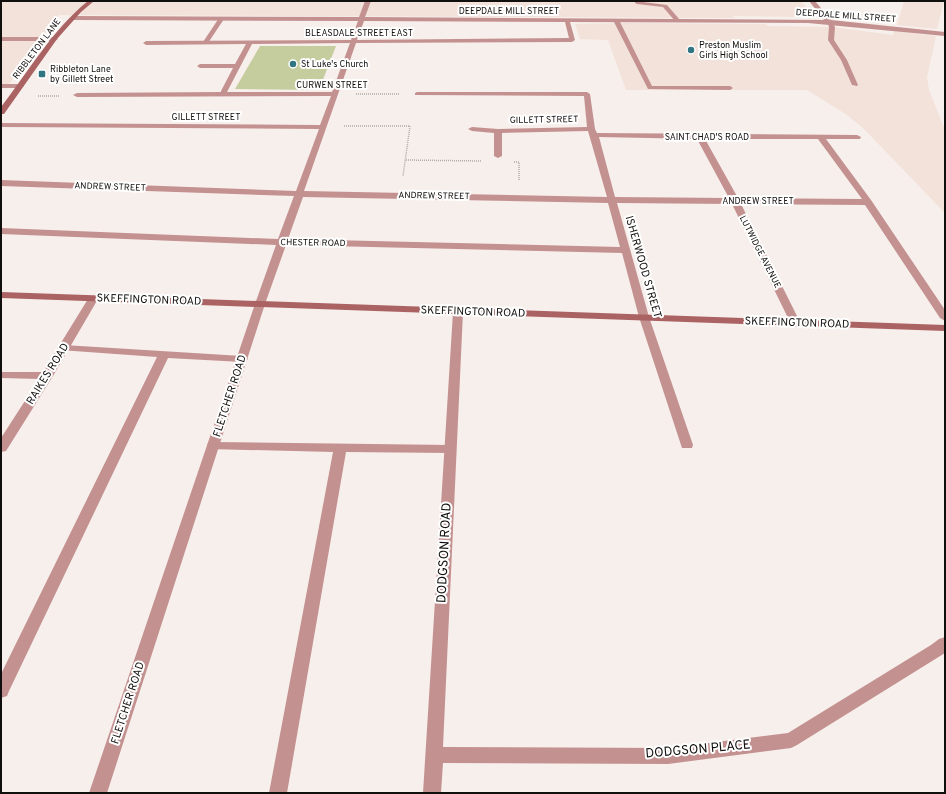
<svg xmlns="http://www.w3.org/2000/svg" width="946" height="794" viewBox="0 0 946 794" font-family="Overpass,sans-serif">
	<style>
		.built { fill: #f2e2da }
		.green { fill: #c5cd9e }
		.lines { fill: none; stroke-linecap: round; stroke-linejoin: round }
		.path { stroke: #b0aaa6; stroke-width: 1.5; stroke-dasharray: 1 1; stroke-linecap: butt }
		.lane { fill: #c49191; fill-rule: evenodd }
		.street { fill: #c49191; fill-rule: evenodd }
		.secondary { fill: #aa6263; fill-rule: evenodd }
		.poi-dot { fill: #2f7582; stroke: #fff; stroke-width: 1.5 }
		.labels { text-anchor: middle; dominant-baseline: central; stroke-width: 4; stroke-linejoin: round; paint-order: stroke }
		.far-street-label { font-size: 9px; fill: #110f0d; stroke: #fff }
		.far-poi-label { font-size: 9px; fill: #110f0d; stroke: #fff; text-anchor: start }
		.street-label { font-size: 11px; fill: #110f0d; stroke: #fff }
		.near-street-label { font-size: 13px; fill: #110f0d; stroke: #fff }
	</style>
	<rect width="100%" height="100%" fill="#f7efeb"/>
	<!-- built -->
	<path class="built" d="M 1,1 L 801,1 L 811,13 L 802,17 L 732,16 L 736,18 L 59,15 L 9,84 L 1,85 Z
		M 904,1 L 944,1 L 937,29 L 897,25 Z
		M 628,23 L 765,24 L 768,26 L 832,27 L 893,35 L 894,31 L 936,36 L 927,77 L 929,90 L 945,130 L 945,213 L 863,128 L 847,115 L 807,90 L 626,90 L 608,40 L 580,39 L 575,24 Z"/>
	<!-- green -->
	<path class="green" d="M 260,46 L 336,46 L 319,90 L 235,89 Z"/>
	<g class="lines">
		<!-- path -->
		<path class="path" d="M 356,94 L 399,94
			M 38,96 L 59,96
			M 344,126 L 410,126 L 403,176
			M 406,160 L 481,161
			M 514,162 L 519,162 L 519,180"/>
		<!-- lane -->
		<path class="lane" d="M 635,1 L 667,5 L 680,20 L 675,21 L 663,7 L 637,4 L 635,3 Z
			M 219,18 L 224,19 L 208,43 L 204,43 L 203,42 Z
			M 614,19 L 619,20 L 652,86 L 730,86 L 733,88 L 730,90 L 648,89 L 613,20 Z
			M 827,21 L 831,21 L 835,27 L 834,40 L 847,60 L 858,85 L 857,86 L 852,85 L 841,60 L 828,40 L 829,27 Z
			M 400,29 L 402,30 L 402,32 L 358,33 L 355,31 L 358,29 Z
			M 64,345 L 242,356 L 246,357 L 248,359 L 246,361 L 242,362 L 168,358 L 9,691 L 7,696 L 1,698 L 1,674 L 157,357 L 60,350 L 58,348 Z
			M 213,442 L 450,445 L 455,446 L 456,449 L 455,452 L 450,453 L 346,452 L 287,793 L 269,793 L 333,452 L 208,449 L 207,446 L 208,443 Z"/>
		<!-- street -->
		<path class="street" d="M 365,1 L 371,1 L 365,17 L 824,20 L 809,1 L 815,1 L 831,20 L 945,32 L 945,36 L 808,23 L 570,22 L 575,40 L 572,42 L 356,43 L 304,191 L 607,197 L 588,131 L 502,133 L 502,156 L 498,158 L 494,156 L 494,133 L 472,131 L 468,129 L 472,127 L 498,129 L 587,127 L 584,96 L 415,95 L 415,93 L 417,92 L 587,92 L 590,94 L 595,129 L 597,133 L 857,135 L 861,137 L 860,139 L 826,139 L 871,200 L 945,310 L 945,321 L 940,318 L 865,205 L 741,204 L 801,324 L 796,327 L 791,324 L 732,204 L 617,203 L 649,317 L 693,445 L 692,448 L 682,448 L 681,445 L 639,317 L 622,253 L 286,245 L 265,304 L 107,793 L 89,793 L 255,304 L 276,245 L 1,234 L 1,228 L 278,239 L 294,196 L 1,186 L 1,180 L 296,191 L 319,129 L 1,127 L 1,123 L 320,125 L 331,96 L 77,97 L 73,95 L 77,93 L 221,92 L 221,91 L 233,68 L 200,68 L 197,66 L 200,64 L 235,64 L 246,44 L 146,45 L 143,43 L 146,41 L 351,40 L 358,21 L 73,20 L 70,18 L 73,16 L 359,17 ZM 364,21 L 565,22 L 569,38 L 357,40 ZM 350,43 L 332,92 L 227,92 L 252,44 ZM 599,137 L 697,139 L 729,198 L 615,197 ZM 705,139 L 818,139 L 862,199 L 738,198 ZM 303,197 L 608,203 L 620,247 L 288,239 Z
			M 1,37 L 55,37 L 58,39 L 55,41 L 1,41 Z
			M 1,84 L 21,84 L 24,86 L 21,88 L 1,88 Z
			M 93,296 L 98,299 L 53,376 L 6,451 L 1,452 L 1,438 L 39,379 L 1,378 L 1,372 L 43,372 L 88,299 Z
			M 458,309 L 463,312 L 443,747 L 668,748 L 788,733 L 931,645 L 939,639 L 945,637 L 945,653 L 797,745 L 791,748 L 668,764 L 443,763 L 441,793 L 423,793 L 453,312 Z"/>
		<!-- secondary -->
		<path class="secondary" d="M 88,1 L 94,1 L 81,12 L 57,39 L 4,114 L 1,114 L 1,107 C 29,71 52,30 88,1 Z
			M 1,292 L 945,325 L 945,331 L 1,298 Z"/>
	</g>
	<!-- markers -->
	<g class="poi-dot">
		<circle cx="691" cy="50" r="4"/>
		<circle cx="293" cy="64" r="4"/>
		<rect x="38" y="70" width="8" height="8" rx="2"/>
	</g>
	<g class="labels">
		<!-- far-street labels -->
		<g class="far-street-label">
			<text x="509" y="11">DEEPDALE MILL STREET</text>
			<text transform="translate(846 16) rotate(4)">DEEPDALE MILL STREET</text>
			<text x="359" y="33">BLEASDALE STREET EAST</text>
			<text transform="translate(37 49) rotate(-53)">RIBBLETON LANE</text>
			<text x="332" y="85">CURWEN STREET</text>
			<text x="206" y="117">GILLETT STREET</text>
			<text transform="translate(544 120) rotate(-1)">GILLETT STREET</text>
			<text x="707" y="137">SAINT CHAD'S ROAD</text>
			<text transform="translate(110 187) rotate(2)">ANDREW STREET</text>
			<text transform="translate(434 196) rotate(1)">ANDREW STREET</text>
			<text x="758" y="201">ANDREW STREET</text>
			<text transform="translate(313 243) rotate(1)">CHESTER ROAD</text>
			<text transform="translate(760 252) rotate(63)">LUTWIDGE AVENUE</text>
		</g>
		<!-- far-poi labels -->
		<g class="far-poi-label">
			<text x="699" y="45">Preston Muslim<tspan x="699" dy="10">Girls High School</tspan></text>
			<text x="301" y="64">St Luke's Church</text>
			<text x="50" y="69">Ribbleton Lane<tspan x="50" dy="10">by Gillett Street</tspan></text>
		</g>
		<!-- street labels -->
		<g class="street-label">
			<text transform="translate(643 267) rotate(74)">ISHERWOOD STREET</text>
			<text transform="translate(149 300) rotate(2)">SKEFFINGTON ROAD</text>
			<text transform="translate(473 312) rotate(2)">SKEFFINGTON ROAD</text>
			<text transform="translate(797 323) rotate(2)">SKEFFINGTON ROAD</text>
			<text transform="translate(48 374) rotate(-58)">RAIKES ROAD</text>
			<text transform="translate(230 396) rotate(-72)">FLETCHER ROAD</text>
			<text transform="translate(128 703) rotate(-72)">FLETCHER ROAD</text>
		</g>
		<!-- near-street labels -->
		<g class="near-street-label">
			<text transform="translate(445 553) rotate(-87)">DODGSON ROAD</text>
			<text transform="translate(698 750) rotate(-5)">DODGSON PLACE</text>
		</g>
	</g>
	<!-- border -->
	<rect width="946" height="794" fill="none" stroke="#110f0d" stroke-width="4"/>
</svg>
